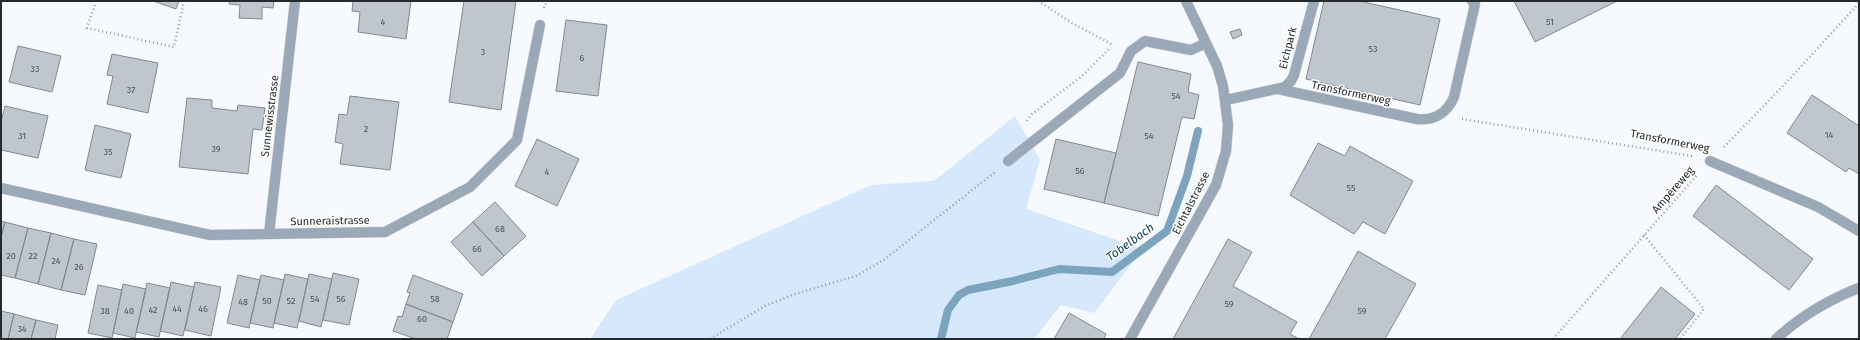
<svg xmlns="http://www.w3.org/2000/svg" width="1860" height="340" viewBox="0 0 1860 340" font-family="'Fira Sans',sans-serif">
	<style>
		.green { fill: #d6e8fc }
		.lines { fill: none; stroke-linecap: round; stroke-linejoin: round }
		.stream { stroke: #7da4bf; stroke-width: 8 }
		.building { fill: #bfc6ce; stroke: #828990 }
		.minor-casing { stroke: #d1d5d9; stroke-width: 11 }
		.path { stroke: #999da0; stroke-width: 2.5; stroke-dasharray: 1 3; stroke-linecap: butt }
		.minor { stroke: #9ba8b7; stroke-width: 10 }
		.labels { text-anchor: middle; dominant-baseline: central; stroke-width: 3; stroke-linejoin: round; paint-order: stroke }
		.number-label { font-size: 9px; fill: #4d5154 }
		.street-label { font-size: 11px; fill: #272a2c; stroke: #fff }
		.water-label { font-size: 12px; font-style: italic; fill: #073b57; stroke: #fff }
	</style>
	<rect width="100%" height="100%" fill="#f6faff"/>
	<!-- green -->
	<path class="green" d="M 1015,116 L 1040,160 L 1026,209 L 1143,249 L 1094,313 L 1061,305 L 1034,339 L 590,339 L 616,300 L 871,185 L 934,181 Z"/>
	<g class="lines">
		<!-- stream -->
		<path class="stream" d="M 941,339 L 948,310 L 959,295 L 968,290 L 1013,281 L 1059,269 L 1112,272 L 1167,231 L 1187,176 L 1198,131"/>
	</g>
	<!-- building -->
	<path class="building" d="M 153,1 L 179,1 L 176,9 Z
		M 229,1 L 274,1 L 273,8 L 262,7 L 262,19 L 239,18 L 240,5 L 229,4 Z
		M 353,1 L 411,1 L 406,39 L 358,32 L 360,12 L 352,11 Z
		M 464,1 L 516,1 L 501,110 L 449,102 Z
		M 1324,1 L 1359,1 L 1440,19 L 1420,105 L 1306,79 Z
		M 1514,1 L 1617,1 L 1535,42 Z
		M 566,20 L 607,25 L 598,96 L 556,91 Z
		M 1240,29 L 1242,35 L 1233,39 L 1230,32 Z
		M 18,46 L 61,56 L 52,92 L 9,82 Z
		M 112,54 L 158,63 L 148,113 L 107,104 L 113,76 L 107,75 Z
		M 1138,62 L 1191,74 L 1188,92 L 1199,95 L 1194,119 L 1182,117 L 1158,216 L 1104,203 Z
		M 1812,95 L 1859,126 L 1859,174 L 1849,168 L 1846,172 L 1787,133 Z
		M 350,96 L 399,102 L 390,170 L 340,164 L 343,144 L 335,142 L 339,114 L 347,115 Z
		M 187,98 L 212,100 L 212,108 L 237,111 L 238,105 L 265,108 L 262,130 L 253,129 L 248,174 L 179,167 Z
		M 5,106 L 48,116 L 38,158 L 1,150 L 1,122 Z
		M 95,125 L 131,134 L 121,178 L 85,170 Z
		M 537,139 L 579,159 L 557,206 L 515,186 Z
		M 1056,139 L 1116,153 L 1104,203 L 1044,189 Z
		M 1318,143 L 1345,156 L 1350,146 L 1413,181 L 1385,234 L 1363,222 L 1354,234 L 1290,195 Z
		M 1716,185 L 1813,259 L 1789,290 L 1693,216 Z
		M 495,202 L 526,236 L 504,256 L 473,222 Z
		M 1,221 L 5,222 L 1,237 Z
		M 5,222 L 28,228 L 15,278 L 1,275 L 1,237 Z
		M 473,222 L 504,256 L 482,276 L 451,242 Z
		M 28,228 L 51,233 L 38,284 L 15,278 Z
		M 51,233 L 74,239 L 61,290 L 38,284 Z
		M 74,239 L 97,244 L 85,295 L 61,290 Z
		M 1228,239 L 1252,252 L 1233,286 L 1297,322 L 1290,334 L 1299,339 L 1173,339 Z
		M 1358,251 L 1416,284 L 1385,339 L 1309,339 Z
		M 333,273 L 359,279 L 349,325 L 323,320 Z
		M 285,274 L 308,279 L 297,328 L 274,323 Z
		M 309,274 L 332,279 L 321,327 L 299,321 Z
		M 238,275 L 260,280 L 249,328 L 227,323 Z
		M 261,275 L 284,280 L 273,328 L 250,323 Z
		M 413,275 L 463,294 L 453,322 L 406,304 L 410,293 L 407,292 Z
		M 171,282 L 194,287 L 183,336 L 160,331 Z
		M 195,282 L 221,287 L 211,336 L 185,330 Z
		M 147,283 L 170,288 L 159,337 L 136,332 Z
		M 123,284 L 146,289 L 135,338 L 113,333 Z
		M 98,285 L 122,290 L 112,338 L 88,333 Z
		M 1661,287 L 1695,314 L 1675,339 L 1620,339 Z
		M 406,304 L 453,322 L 447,339 L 416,339 L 393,331 L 398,316 L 402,317 Z
		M 1,311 L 14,314 L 8,339 L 1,339 Z
		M 1069,313 L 1106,334 L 1104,339 L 1054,339 Z
		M 14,314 L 36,320 L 31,339 L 8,339 Z
		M 36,320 L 58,325 L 55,339 L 31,339 Z"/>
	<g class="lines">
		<!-- minor casing -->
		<g class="minor-casing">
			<path id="minor" d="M 1278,89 L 1417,119 C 1434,121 1447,113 1454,97 L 1475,4 L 1472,1
				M 1226,100 L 1285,87 L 1291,81 L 1294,75 L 1314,1
				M 1008,161 L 1120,73 L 1131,51 L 1145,41 L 1191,50 L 1206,43
				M 1710,161 L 1818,207 L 1859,231
				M 1,188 L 210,235 L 385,232 L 470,187 L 517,140 L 540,25
				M 269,234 L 295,1
				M 1130,339 L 1216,185 L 1226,151 L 1228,125 L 1223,86 L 1217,66 L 1186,1
				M 1776,339 C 1801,316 1828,300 1859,288"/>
		</g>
		<!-- path -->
		<path class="path" d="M 96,1 L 87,28 L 174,47 L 184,1
			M 1038,1 L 1072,23 L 1113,45
			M 544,8 L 547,1
			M 1462,119 L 1692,156
			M 1027,121 L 1032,114 L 1082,76 L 1110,48
			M 1724,147 L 1783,86 L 1859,3
			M 1644,235 L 1704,309 L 1680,339
			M 710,339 L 765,306 L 795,294 L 856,276 L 885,259 L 995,172
			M 1553,339 L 1698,174"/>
		<!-- minor -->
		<use href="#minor" class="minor"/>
	</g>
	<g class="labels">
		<!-- number labels -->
		<g class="number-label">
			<text x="383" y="22">4</text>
			<text x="1550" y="22">51</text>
			<text x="1373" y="49">53</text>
			<text x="483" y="52">3</text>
			<text x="582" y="58">6</text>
			<text x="35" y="69">33</text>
			<text x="131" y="90">37</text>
			<text x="1176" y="96">54</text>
			<text x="366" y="129">2</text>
			<text x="1829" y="135">14</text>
			<text x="22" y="136">31</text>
			<text x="1149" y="136">54</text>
			<text x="216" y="149">39</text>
			<text x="108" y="152">35</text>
			<text x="1080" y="171">56</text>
			<text x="547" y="172">4</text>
			<text x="1351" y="188">55</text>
			<text x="500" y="229">68</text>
			<text x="477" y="249">66</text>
			<text x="11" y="256">20</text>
			<text x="33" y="256">22</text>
			<text x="56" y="261">24</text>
			<text x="79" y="267">26</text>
			<text x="315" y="299">54</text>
			<text x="341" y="299">56</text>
			<text x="435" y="299">58</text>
			<text x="267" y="301">50</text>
			<text x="291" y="301">52</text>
			<text x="243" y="302">48</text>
			<text x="1229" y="304">59</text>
			<text x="177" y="309">44</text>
			<text x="203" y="309">46</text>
			<text x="153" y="310">42</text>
			<text x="105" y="311">38</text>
			<text x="129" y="311">40</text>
			<text x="1362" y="311">59</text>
			<text x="422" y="319">60</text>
			<text x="22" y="329">34</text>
		</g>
		<!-- street labels -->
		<g class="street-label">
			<text transform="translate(1288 48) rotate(-76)">Eichpark</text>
			<text transform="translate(1351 93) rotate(12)">Transformerweg</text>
			<text transform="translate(270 116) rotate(-83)">Sunnewisstrasse</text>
			<text transform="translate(1670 141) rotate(11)">Transformerweg</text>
			<text transform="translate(1673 190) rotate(-49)">Ampèreweg</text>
			<text transform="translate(1191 203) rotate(-63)">Eichtalstrasse</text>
			<text transform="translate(330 221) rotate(-1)">Sunneraistrasse</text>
		</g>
		<!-- water labels -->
		<g class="water-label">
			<text transform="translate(1130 242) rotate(-36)">Tobelbach</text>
		</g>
	</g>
	<!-- border -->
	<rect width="1860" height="340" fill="none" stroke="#272a2c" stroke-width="4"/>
</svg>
